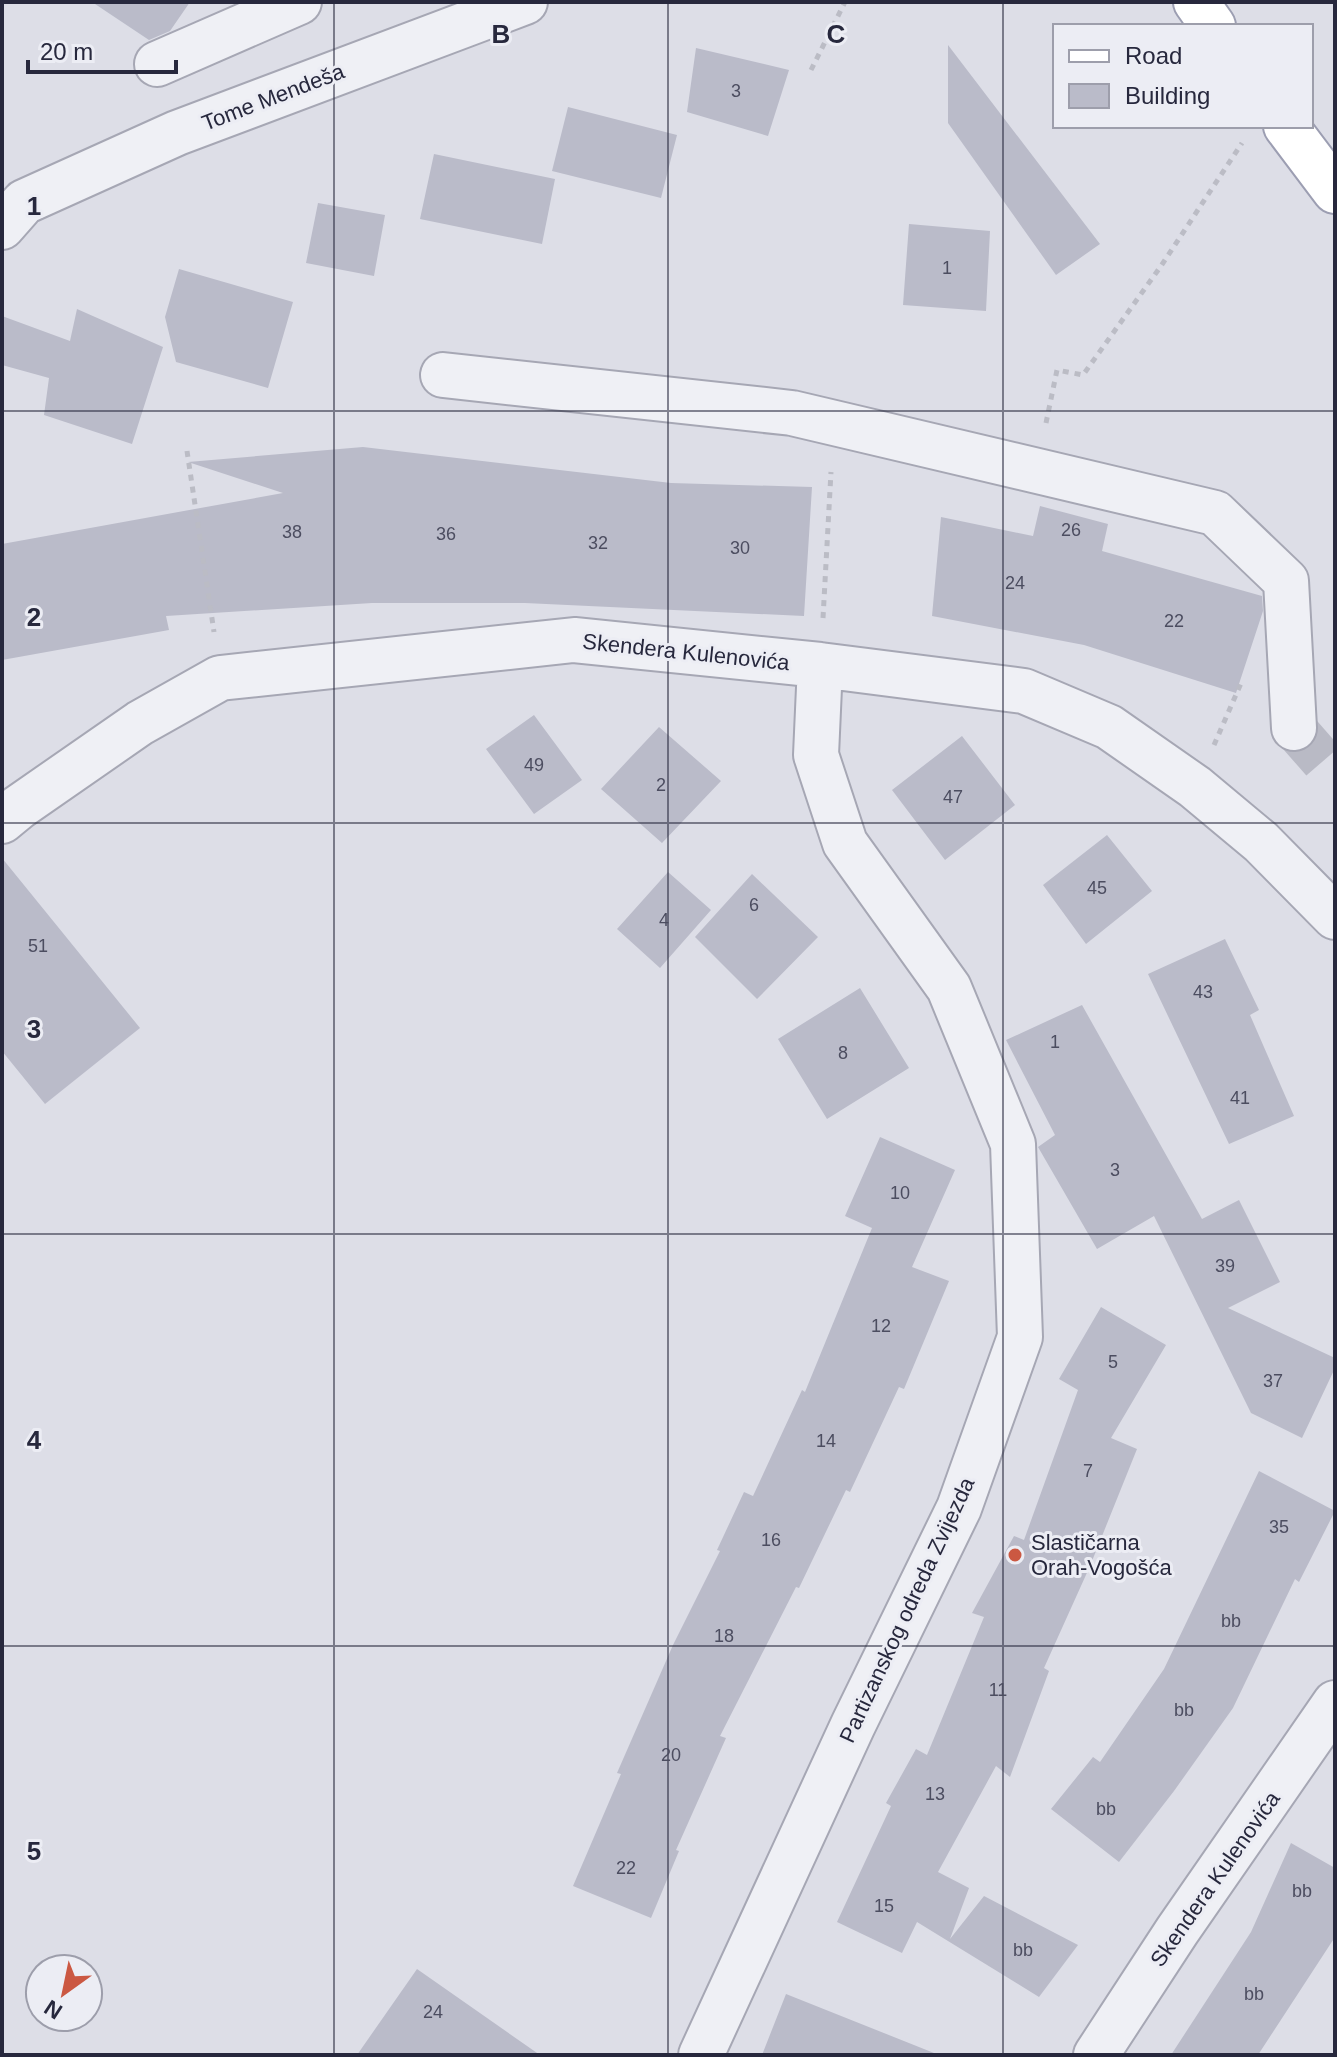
<svg xmlns="http://www.w3.org/2000/svg" width="1337" height="2057" viewBox="0 0 1337 2057" font-family="Arial,sans-serif">
	<style>
		.building { fill: #babbc9 }
		.lines { fill: none; stroke-linecap: round; stroke-linejoin: round }
		.minor-tunnel { stroke: #b9bac5; stroke-width: 44; stroke-dasharray: 44 22; stroke-linecap: butt }
		.minor-casing { stroke: #a6a7b4; stroke-width: 48 }
		.major-casing { stroke: #9c9eb2; stroke-width: 48 }
		.path { stroke: #bbbcc5; stroke-width: 5; stroke-dasharray: 6 6; stroke-linecap: butt }
		.minor { stroke: #eff0f5; stroke-width: 44 }
		.major { stroke: #fff; stroke-width: 44 }
		.grid { fill: none; stroke: #27283d; stroke-width: 2; stroke-opacity: 0.55 }
		.poi-dot { fill: #cb5842; stroke: #ecedf4; stroke-width: 3 }
		.labels { text-anchor: middle; dominant-baseline: central; stroke-width: 6; stroke-linejoin: round; paint-order: stroke }
		.number-label { font-size: 18px; fill: #4c4d60 }
		.street-label { font-size: 22px; fill: #27283d; stroke: #ecedf4 }
		.poi-label { font-size: 22px; fill: #27283d; stroke: #ecedf4; text-anchor: start }
		.grid-label { font-size: 26px; text-anchor: middle; font-weight: bold; fill: #27283d; stroke: #ecedf4; stroke-width: 6; stroke-linejoin: round; paint-order: stroke }
	</style>
	<rect width="100%" height="100%" fill="#dddee7"/>
	<!-- building -->
	<path class="building" d="M 92,2 L 190,2 L 170,31 L 149,40 Z
		M 948,45 L 1100,244 L 1056,275 L 948,123 Z
		M 696,48 L 789,70 L 768,136 L 687,112 Z
		M 568,107 L 677,135 L 661,198 L 552,171 Z
		M 434,154 L 555,179 L 542,244 L 420,219 Z
		M 318,203 L 385,215 L 374,276 L 306,263 Z
		M 909,224 L 990,231 L 986,311 L 903,305 Z
		M 179,269 L 293,302 L 268,388 L 176,362 L 165,317 Z
		M 77,309 L 163,347 L 132,444 L 44,415 L 49,378 L 2,365 L 2,316 L 70,341 Z
		M 363,447 L 671,483 L 812,487 L 804,616 L 525,603 L 372,603 L 166,616 L 169,630 L 2,660 L 2,544 L 283,493 L 188,462 Z
		M 1040,506 L 1108,524 L 1102,551 L 1262,596 L 1263,611 L 1236,693 L 1084,645 L 932,616 L 941,517 L 1033,536 Z
		M 534,715 L 582,780 L 534,814 L 486,749 Z
		M 659,727 L 721,781 L 662,843 L 601,789 Z
		M 962,736 L 1015,805 L 945,860 L 892,790 Z
		M 1107,835 L 1152,891 L 1086,944 L 1043,885 Z
		M 2,858 L 140,1028 L 45,1104 L 2,1051 Z
		M 668,872 L 711,910 L 660,968 L 617,929 Z
		M 752,874 L 818,937 L 757,999 L 695,937 Z
		M 1225,939 L 1259,1010 L 1250,1015 L 1294,1116 L 1229,1144 L 1148,974 Z
		M 860,988 L 909,1068 L 827,1119 L 778,1039 Z
		M 1082,1005 L 1202,1219 L 1239,1200 L 1280,1282 L 1228,1308 L 1335,1358 L 1335,1368 L 1302,1438 L 1251,1413 L 1154,1216 L 1097,1249 L 1038,1147 L 1055,1135 L 1006,1040 Z
		M 880,1137 L 955,1170 L 912,1267 L 949,1281 L 904,1389 L 899,1387 L 850,1492 L 846,1490 L 799,1588 L 796,1587 L 720,1736 L 726,1738 L 676,1850 L 679,1851 L 651,1918 L 573,1886 L 621,1774 L 617,1773 L 673,1645 L 720,1551 L 717,1550 L 744,1492 L 753,1496 L 802,1390 L 805,1392 L 872,1228 L 845,1216 Z
		M 1101,1307 L 1166,1345 L 1111,1438 L 1137,1449 L 1090,1566 L 1044,1668 L 1049,1671 L 1010,1777 L 996,1766 L 938,1872 L 969,1888 L 950,1939 L 984,1896 L 1078,1945 L 1039,1997 L 917,1922 L 902,1953 L 837,1922 L 891,1806 L 886,1803 L 916,1749 L 927,1755 L 984,1617 L 972,1613 L 1014,1536 L 1024,1540 L 1078,1390 L 1059,1379 Z
		M 1259,1471 L 1335,1511 L 1299,1582 L 1295,1579 L 1233,1708 L 1174,1791 L 1119,1862 L 1051,1809 L 1093,1757 L 1100,1762 L 1164,1669 Z
		M 1291,1843 L 1335,1868 L 1335,1937 L 1258,2055 L 1171,2055 L 1251,1932 Z
		M 417,1969 L 540,2055 L 357,2055 Z
		M 786,1994 L 934,2053 L 934,2055 L 762,2055 Z"/>
	<g class="lines">
		<!-- minor-tunnel -->
		<path class="minor-tunnel" d="M 1294,728 L 1335,775"/>
		<!-- minor casing -->
		<g class="minor-casing">
			<path id="minor" d="M 157,64 L 299,2
				M 2,227 L 24,202 L 177,133 L 525,2
				M 443,375 L 792,413 L 1215,513 L 1286,581 L 1294,728
				M 2,821 L 19,807 L 140,723 L 220,678 L 574,640 L 820,665 L 1024,691 L 1109,727 L 1195,787 L 1261,842 L 1335,917
				M 701,2055 L 853,1725 L 959,1508 L 1020,1337 L 1013,1144 L 949,988 L 845,843 L 816,755 L 820,665
				M 1096,2055 L 1177,1931 L 1335,1703"/>
		</g>
		<!-- major casing -->
		<g class="major-casing">
			<path id="major" d="M 1196,2 L 1213,26
				M 1286,126 L 1335,191"/>
		</g>
		<!-- path -->
		<path class="path" d="M 811,70 L 845,2
			M 1046,423 L 1057,370 L 1083,375 L 1161,266 L 1242,143
			M 187,451 L 214,632
			M 823,618 L 831,472
			M 1214,745 L 1242,681"/>
		<!-- minor -->
		<use href="#minor" class="minor"/>
		<!-- major -->
		<use href="#major" class="major"/>
	</g>
	<!-- grid -->
	<path class="grid" d="M 334,2 L 334,2055M 668,2 L 668,2055M 1003,2 L 1003,2055M 2,411 L 1335,411M 2,823 L 1335,823M 2,1234 L 1335,1234M 2,1646 L 1335,1646"/>
	<!-- markers -->
	<circle class="poi-dot" cx="1015" cy="1555" r="8"/>
	<g class="labels">
		<!-- number labels -->
		<g class="number-label">
			<text x="736" y="91">3</text>
			<text x="947" y="268">1</text>
			<text x="1071" y="530">26</text>
			<text x="292" y="532">38</text>
			<text x="446" y="534">36</text>
			<text x="598" y="543">32</text>
			<text x="740" y="548">30</text>
			<text x="1015" y="583">24</text>
			<text x="1174" y="621">22</text>
			<text x="534" y="765">49</text>
			<text x="661" y="785">2</text>
			<text x="953" y="797">47</text>
			<text x="1097" y="888">45</text>
			<text x="754" y="905">6</text>
			<text x="664" y="920">4</text>
			<text x="38" y="946">51</text>
			<text x="1203" y="992">43</text>
			<text x="1055" y="1042">1</text>
			<text x="843" y="1053">8</text>
			<text x="1240" y="1098">41</text>
			<text x="1115" y="1170">3</text>
			<text x="900" y="1193">10</text>
			<text x="1225" y="1266">39</text>
			<text x="881" y="1326">12</text>
			<text x="1113" y="1362">5</text>
			<text x="1273" y="1381">37</text>
			<text x="826" y="1441">14</text>
			<text x="1088" y="1471">7</text>
			<text x="1279" y="1527">35</text>
			<text x="771" y="1540">16</text>
			<text x="1231" y="1621">bb</text>
			<text x="724" y="1636">18</text>
			<text x="998" y="1690">11</text>
			<text x="1184" y="1710">bb</text>
			<text x="671" y="1755">20</text>
			<text x="935" y="1794">13</text>
			<text x="1106" y="1809">bb</text>
			<text x="626" y="1868">22</text>
			<text x="1302" y="1891">bb</text>
			<text x="884" y="1906">15</text>
			<text x="1023" y="1950">bb</text>
			<text x="1254" y="1994">bb</text>
			<text x="433" y="2012">24</text>
		</g>
		<!-- street labels -->
		<g class="street-label">
			<text transform="translate(273 97) rotate(-21)">Tome Mendeša</text>
			<text transform="translate(686 652) rotate(6)">Skendera Kulenovića</text>
			<text transform="translate(907 1610) rotate(-65)">Partizanskog odreda Zvijezda</text>
			<text transform="translate(1215 1879) rotate(-55)">Skendera Kulenovića</text>
		</g>
		<!-- poi labels -->
		<g class="poi-label">
			<text x="1031" y="1542">Slastičarna<tspan x="1031" dy="25">Orah-Vogošća</tspan></text>
		</g>
	</g>
	<g class="grid-label">
		<text x="501" y="43">B</text>
		<text x="836" y="43">C</text>
		<text x="34" y="215">1</text>
		<text x="34" y="626">2</text>
		<text x="34" y="1038">3</text>
		<text x="34" y="1449">4</text>
		<text x="34" y="1860">5</text>
	</g>
	<!-- border -->
	<rect width="1337" height="2057" fill="none" stroke="#27283d" stroke-width="8"/>
	<!-- legend -->
	<rect x="1053" y="24" width="260" height="104" fill="#ecedf4" stroke="#9d9eab" stroke-width="2"/>
	<rect x="1069" y="50" width="40" height="12" fill="#ffffff" stroke="#9d9eab" stroke-width="2"/>
	<text x="1125" y="64" font-size="24" fill="#27283d">Road</text>
	<rect x="1069" y="84" width="40" height="24" fill="#babbc9" stroke="#9d9eab" stroke-width="2"/>
	<text x="1125" y="104" font-size="24" fill="#27283d">Building</text>
	<!-- north arrow -->
	<g transform="translate(64 1993) rotate(213)"><circle r="38" fill="#ecedf4" stroke="#9d9eab" stroke-width="2"/>
	<path d="M0-6L14 30L0 20L-14 30Z" fill="#cb5842"/>
	<text y="-12" font-size="22" font-weight="bold" text-anchor="middle" fill="#27283d">N</text>
	</g>
	<!-- scale -->
	<path d="M28 60v12h148v-12" fill="none" stroke="#27283d" stroke-width="4"/>
	<text x="40" y="60" font-size="24" fill="#27283d" stroke="#ecedf4" stroke-width="6" paint-order="stroke">20 m</text>
</svg>
